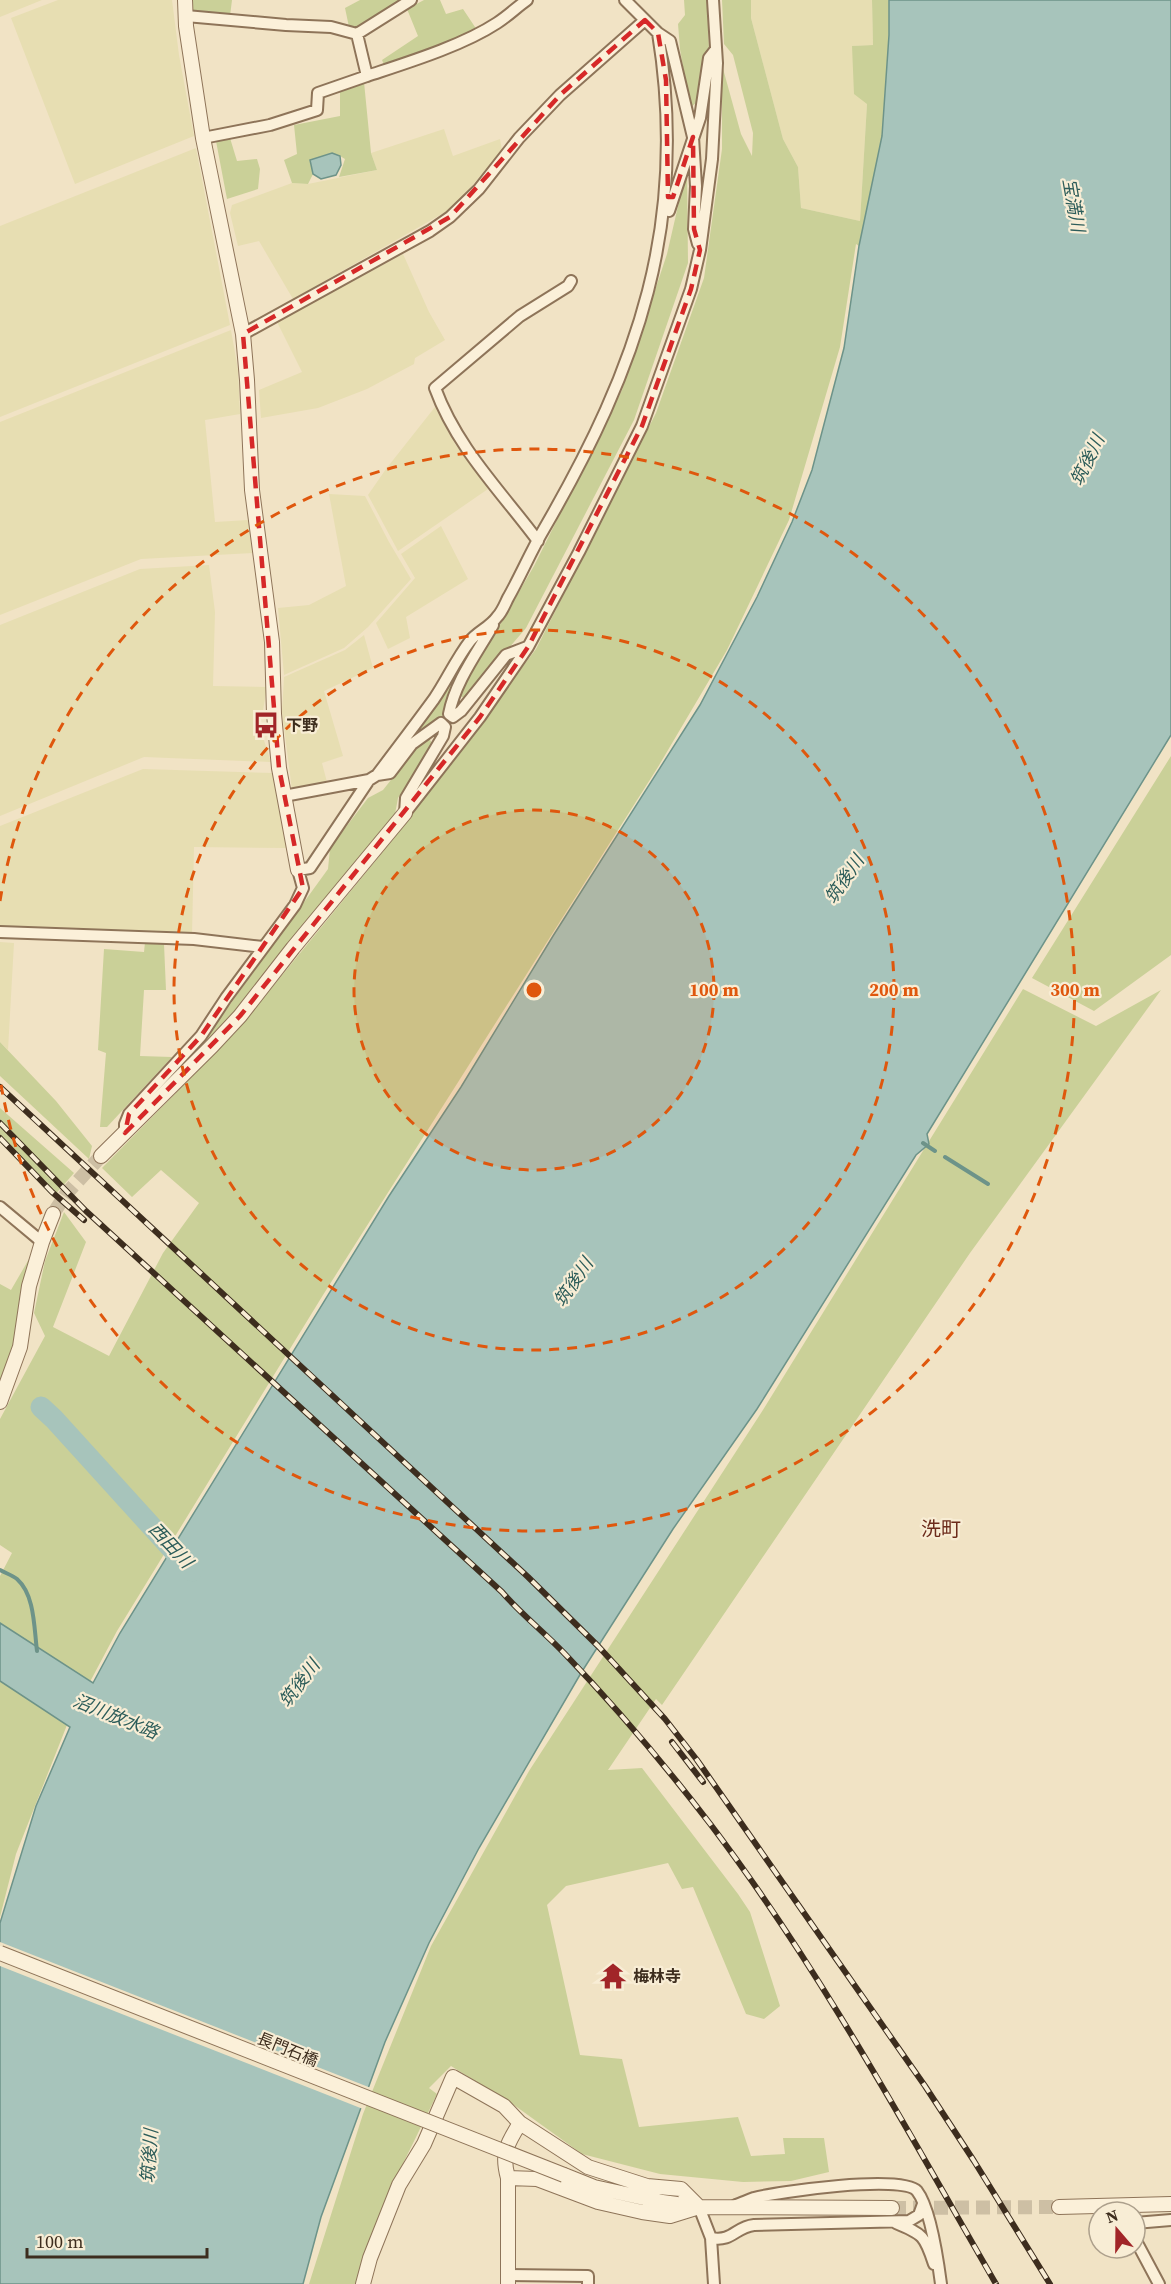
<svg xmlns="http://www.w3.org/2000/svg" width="1171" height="2284" viewBox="0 0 1171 2284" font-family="'Source Serif 4','Noto Sans JP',serif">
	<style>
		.farmland { fill: #e7deb2 }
		.green { fill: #cad098 }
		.water { fill: #a7c4bb; stroke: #6d9389; stroke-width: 1.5 }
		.pier { fill: #f1e3c5 }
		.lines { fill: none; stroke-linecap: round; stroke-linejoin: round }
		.stream { stroke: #6d9389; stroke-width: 4 }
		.river { stroke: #a7c4bb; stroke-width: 21 }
		.tertiary-tunnel { stroke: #cdbfa4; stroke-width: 14; stroke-dasharray: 14 7; stroke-linecap: butt }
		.minor-casing { stroke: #8e7459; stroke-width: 14 }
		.tertiary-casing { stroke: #8e7459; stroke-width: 16 }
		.minor { stroke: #fbf0d9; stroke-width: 10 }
		.tertiary { stroke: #fbf0d9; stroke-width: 14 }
		.rail-casing { stroke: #3d2d1e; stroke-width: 6 }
		.rail { stroke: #f8edd5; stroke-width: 4; stroke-dasharray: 11; stroke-linecap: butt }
		.tertiary-bridge-casing { stroke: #8e7459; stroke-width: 16; stroke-linecap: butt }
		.tertiary-bridge { stroke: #fbf0d9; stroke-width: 14 }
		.marked { fill: none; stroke: #d62828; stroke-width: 4.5; stroke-dasharray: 12 8; stroke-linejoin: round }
		.ring { fill: none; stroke: #df570d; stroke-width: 3; stroke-dasharray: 10 8 }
		.labels { text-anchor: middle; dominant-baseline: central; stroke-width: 4.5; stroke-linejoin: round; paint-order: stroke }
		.poi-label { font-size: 16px; font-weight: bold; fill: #3d2d1e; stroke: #f8edd5; text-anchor: start }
		.street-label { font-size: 16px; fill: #3d2d1e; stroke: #f8edd5 }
		.water-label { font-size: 18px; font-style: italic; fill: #2d5d5a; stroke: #f8edd5 }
		.quarter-label { font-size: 20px; fill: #6c2b1b; stroke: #f8edd5 }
		.centre { fill: #df570d; stroke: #f8edd5; stroke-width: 3 }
		.ring-label { font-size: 18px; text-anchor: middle; font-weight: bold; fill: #df570d; stroke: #f8edd5; stroke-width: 4.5; stroke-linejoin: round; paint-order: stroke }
	</style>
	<rect width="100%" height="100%" fill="#f1e3c5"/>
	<!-- farmland -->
	<path class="farmland" d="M 0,0 L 42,0 L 0,17 Z
		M 58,0 L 172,0 L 179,55 L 194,136 L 75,184 L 11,18 Z
		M 751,0 L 872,0 L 873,45 L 852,46 L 867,104 L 860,221 L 801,208 L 798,167 L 783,139 L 751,18 Z
		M 444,129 L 453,156 L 500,139 L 502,150 L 454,207 L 309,290 L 293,299 L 259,241 L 238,246 L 230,213 L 232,205 L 292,183 L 308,184 L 377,170 L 371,153 Z
		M 196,148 L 230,325 L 0,417 L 0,226 Z
		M 403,254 L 429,312 L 445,340 L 415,358 L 414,364 L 367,389 L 318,408 L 261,418 L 259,390 L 302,372 L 277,322 Z
		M 231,330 L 238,370 L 240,414 L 205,420 L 215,522 L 248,520 L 253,553 L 141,559 L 0,615 L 0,422 Z
		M 435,407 L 455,444 L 488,489 L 398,551 L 368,495 L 386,469 Z
		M 329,494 L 365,496 L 389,542 L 411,579 L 368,627 L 344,648 L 284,675 L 278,608 L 309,605 L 346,586 Z
		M 441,526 L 468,579 L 406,617 L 410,638 L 388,649 L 376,623 L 415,578 L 401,554 Z
		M 209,565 L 215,612 L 213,686 L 267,687 L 260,728 L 271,762 L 144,757 L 0,816 L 0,625 L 140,569 Z
		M 364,635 L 373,668 L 324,691 L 343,756 L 322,763 L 328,786 L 292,790 L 282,712 L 284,677 L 345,650 Z
		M 143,769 L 274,773 L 287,848 L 194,847 L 192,934 L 0,926 L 0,826 Z
		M 0,942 L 14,943 L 8,1050 L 0,1042 Z"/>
	<!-- green -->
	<path class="green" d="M 193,0 L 232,0 L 230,16 L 192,11 Z
		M 360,0 L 403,0 L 355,29 L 349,27 L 345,8 Z
		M 424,0 L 440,0 L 446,14 L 463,9 L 477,30 L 385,67 L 382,60 L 418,36 L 407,9 Z
		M 684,0 L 707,0 L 709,50 L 700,73 L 698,101 L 690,108 L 680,49 L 678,24 L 685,15 Z
		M 722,0 L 751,0 L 751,18 L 783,139 L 798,167 L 801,208 L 860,221 L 867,104 L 854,94 L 852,46 L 873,45 L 872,0 L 889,0 L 889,35 L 882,136 L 859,246 L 856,244 L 840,347 L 789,520 L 727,650 L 658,767 L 323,1295 L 117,1631 L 67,1725 L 16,1854 L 0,1917 L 0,1576 L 12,1553 L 0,1545 L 0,1419 L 45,1336 L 34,1313 L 45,1261 L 64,1212 L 86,1242 L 53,1327 L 109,1356 L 163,1253 L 199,1203 L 161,1170 L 132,1197 L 102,1168 L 234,1034 L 395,837 L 536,649 L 656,413 L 704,278 L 722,149 L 722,65 L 741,134 L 752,156 L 753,133 L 733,55 L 724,44 Z
		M 364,82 L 371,153 L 377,170 L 339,177 L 345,159 L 340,156 L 310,160 L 313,174 L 308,184 L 292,183 L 284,160 L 297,154 L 294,125 L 340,116 L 340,91 Z
		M 230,138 L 237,161 L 257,159 L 260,169 L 258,189 L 227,199 L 216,141 Z
		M 687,167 L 688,263 L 634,420 L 526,628 L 465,699 L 459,695 L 534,566 L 622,390 L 667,254 Z
		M 464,662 L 442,717 L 404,745 Z
		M 429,738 L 433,745 L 398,798 L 395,814 L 231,1018 L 200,1046 L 328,869 L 330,848 L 368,798 L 383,790 L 418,746 Z
		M 1171,756 L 1171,955 L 1094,1011 L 1032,978 Z
		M 145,942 L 164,944 L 166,990 L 144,990 L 140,1056 L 172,1057 L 107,1127 L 100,1127 L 106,1053 L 98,1050 L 104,949 L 144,952 Z
		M 1023,989 L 1096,1026 L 1161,990 L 970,1253 L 662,1705 L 656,1699 L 608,1770 L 642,1768 L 738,1894 L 750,1912 L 780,2006 L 764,2019 L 746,2014 L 693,1887 L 682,1889 L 668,1863 L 566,1886 L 547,1905 L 580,2055 L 622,2059 L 639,2127 L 738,2117 L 751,2156 L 785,2154 L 783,2138 L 824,2138 L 829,2172 L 791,2181 L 743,2182 L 660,2174 L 582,2154 L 514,2105 L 451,2066 L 429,2088 L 437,2094 C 408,2155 373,2218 356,2284 L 309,2284 L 363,2114 L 431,1946 L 529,1771 L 761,1413 Z
		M 0,1042 L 56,1101 L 92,1146 L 89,1159 L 0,1076 Z
		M 0,1108 L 74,1173 L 53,1197 L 0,1142 Z
		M 29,1259 L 13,1352 L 0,1381 L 0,1284 L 11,1290 Z"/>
	<!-- water -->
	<path class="water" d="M 889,0 L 1171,0 L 1171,735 L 927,1134 L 929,1144 L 916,1155 L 757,1409 L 673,1529 L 581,1673 L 479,1848 L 429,1943 L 385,2042 L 321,2217 L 303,2284 L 0,2284 L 0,1923 L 36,1806 L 70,1727 L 0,1681 L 0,1623 L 93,1683 L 120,1633 L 389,1196 L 461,1087 L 553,936 L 700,705 L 757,597 L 792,522 L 812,470 L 844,348 L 859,246 L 882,136 L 889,35 Z
		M 332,153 L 340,156 L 341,165 L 336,175 L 321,179 L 313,174 L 310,160 Z"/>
	<!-- pier -->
	<path class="pier" d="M 0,1942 L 371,2088 L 363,2109 L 0,1966 Z"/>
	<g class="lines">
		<!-- stream -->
		<path class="stream" d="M 923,1143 L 935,1151
			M 945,1157 L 988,1184
			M 0,1570 C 5,1573 12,1575 17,1579 C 35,1595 34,1628 37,1651"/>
		<!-- river -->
		<path class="river" d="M 41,1407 L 54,1419 L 192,1571"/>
		<!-- tertiary-tunnel -->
		<path class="tertiary-tunnel" d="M 53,1214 L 66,1194 L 101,1156
			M 892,2208 L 1059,2207"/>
		<!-- minor casing -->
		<g class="minor-casing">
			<path id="minor" d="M 625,0 L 658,33 L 670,41 L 693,137 L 696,186 L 694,229 L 698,244
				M 186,16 L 286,25 L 331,27 L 357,34
				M 367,76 C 406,63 462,46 497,23 C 508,16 517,7 527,0
				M 203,138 L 270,125 L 317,110 L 318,93 L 367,76 L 357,34 L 411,0
				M 669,211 L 700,118 L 709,58 L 716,49
				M 243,334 L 430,231 L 450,217 L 479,189 L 519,138 L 560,95 L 645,20
				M 538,541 C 500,490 457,448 435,388 L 520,316 L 568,286 L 571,281
				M 493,625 C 477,653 455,682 449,714 L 453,717 L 461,711 L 506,655 L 527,647
				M 377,775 C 396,750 415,725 434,699 C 447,680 456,659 470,641 C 477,632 490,627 497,617 C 502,612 505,604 508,598 C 521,575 531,551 544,529 C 638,367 689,223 658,33
				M 284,796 L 369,780
				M 405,813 L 480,717 L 528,647 L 579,552 L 642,426 L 691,289 L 700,250 L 712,159 L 717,63 L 713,0
				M 0,932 L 194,939 L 263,947
				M 125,1133 L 125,1124 L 129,1114 L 201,1036 L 226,998 L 295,905 L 303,888 L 298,870 L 310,868 L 369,780 L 377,775 L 390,773 L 412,744 L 441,723 L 445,727 L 443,736 L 406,798 L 405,813
				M 0,1207 L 42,1242
				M 736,2205 C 742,2203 748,2200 754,2198 C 777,2192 903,2174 917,2191 C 931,2209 938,2261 941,2284
				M 699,2207 L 711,2238 L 714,2284
				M 896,2223 C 923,2234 925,2236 934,2264
				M 1135,2223 L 1171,2220
				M 711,2238 C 733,2242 735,2227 754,2225 L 909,2221 L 919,2215 L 923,2204
				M 1135,2239 L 1159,2284
				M 508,2275 L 588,2276 L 588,2284"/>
		</g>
		<!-- tertiary casing -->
		<g class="tertiary-casing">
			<path id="tertiary" d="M 185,0 L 186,26 L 203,138 L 243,334 L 247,380 L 252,490 L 272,642 L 274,714 L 279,768 L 298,870
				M 101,1156 L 212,1046 L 240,1016 L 293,948 L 405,813
				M 0,1402 L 20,1347 L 29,1286 L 42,1242 L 53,1214
				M 564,2175 L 594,2187 L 662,2202 L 699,2207 L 892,2208
				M 508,2178 L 537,2179 L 598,2202 L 642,2212 L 670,2216 L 699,2207 L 681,2189 L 647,2186 L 588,2167 L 520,2123
				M 1059,2207 L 1171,2204
				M 363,2284 L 370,2258 L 399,2185 L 424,2144 L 453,2077 L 504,2106 L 520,2123 C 507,2144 501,2153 508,2178 L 508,2284"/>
		</g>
		<!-- minor -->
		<use href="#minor" class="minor"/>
		<!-- tertiary -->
		<use href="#tertiary" class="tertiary"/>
		<!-- rail casing -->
		<g class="rail-casing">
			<path id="rail" d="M 0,1087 L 528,1577 L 598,1646 L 665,1719 L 697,1760 L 925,2086 L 974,2161 L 1050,2284
				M 0,1123 L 86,1211 L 502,1592 C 521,1614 544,1632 564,1653 C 616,1707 665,1765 711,1825 C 820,1969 906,2128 996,2284
				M 0,1138 L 52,1192 L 84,1220
				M 672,1742 L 703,1782"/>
		</g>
		<!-- rail -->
		<use href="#rail" class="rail"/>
		<!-- tertiary-bridge casing -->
		<g class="tertiary-bridge-casing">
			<path id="tertiary-bridge" d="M 0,1953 L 564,2175"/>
		</g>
		<!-- tertiary-bridge -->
		<use href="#tertiary-bridge" class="tertiary-bridge"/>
	</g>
	<!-- marked area -->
	<path class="marked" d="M 645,20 L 658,33 L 666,80 L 668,197 L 673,197 L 693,137 L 694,229 L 700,250 L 691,289 L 642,426 L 528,647 L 480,717 L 240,1016 L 125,1133 L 129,1114 L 201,1036 L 303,888 L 279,768 L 243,334 L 450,217 L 560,95 Z"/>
	<!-- distance rings -->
	<circle cx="534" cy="990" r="180" fill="#df570d" fill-opacity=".12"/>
	<g class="ring">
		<circle cx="534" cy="990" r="180"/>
		<circle cx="534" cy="990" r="360"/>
		<path d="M0 901A541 541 0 1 1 0 1079"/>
	</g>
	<!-- icons -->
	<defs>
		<g id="bus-bare" transform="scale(2.07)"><path d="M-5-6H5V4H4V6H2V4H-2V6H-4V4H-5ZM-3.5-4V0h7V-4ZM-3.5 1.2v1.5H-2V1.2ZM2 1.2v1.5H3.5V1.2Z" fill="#a12528" stroke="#f8edd5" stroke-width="2.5" paint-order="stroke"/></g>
		<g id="temple-bare" transform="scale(2.07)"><path d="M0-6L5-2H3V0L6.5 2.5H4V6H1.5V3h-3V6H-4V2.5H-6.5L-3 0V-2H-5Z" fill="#a12528" stroke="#f8edd5" stroke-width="2.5" paint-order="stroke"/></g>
	</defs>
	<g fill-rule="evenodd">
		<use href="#bus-bare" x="266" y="725"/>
		<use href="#temple-bare" x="613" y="1976"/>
	</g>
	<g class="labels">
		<!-- poi labels -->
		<g class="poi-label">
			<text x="286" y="725">下野</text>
			<text x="633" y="1976">梅林寺</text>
		</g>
		<!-- street labels -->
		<g class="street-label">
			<text transform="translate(288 2049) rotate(22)">長門石橋</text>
		</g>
		<!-- water labels -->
		<g class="water-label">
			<text transform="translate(1074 205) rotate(80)">宝満川</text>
			<text transform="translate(1087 460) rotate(-64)">筑後川</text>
			<text transform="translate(844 879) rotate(-56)">筑後川</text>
			<text transform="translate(573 1282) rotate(-56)">筑後川</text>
			<text transform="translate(171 1545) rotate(47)">西田川</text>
			<text transform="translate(299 1683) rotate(-53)">筑後川</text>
			<text transform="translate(116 1716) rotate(22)">沼川放水路</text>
			<text transform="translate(149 2156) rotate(-86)">筑後川</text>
		</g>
		<!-- quarter labels -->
		<g class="quarter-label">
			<text x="941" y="1529">洗町</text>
		</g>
	</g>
	<circle cx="534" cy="990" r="9" class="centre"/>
	<g class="ring-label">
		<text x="714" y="996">100 m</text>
		<text x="894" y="996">200 m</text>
		<text x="1075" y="996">300 m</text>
	</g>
	<!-- north arrow -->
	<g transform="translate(1117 2230) rotate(340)"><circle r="28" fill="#f8edd5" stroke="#ada08c" stroke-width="1.5"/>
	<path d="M0-4.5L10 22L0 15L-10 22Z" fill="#a12528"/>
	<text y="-9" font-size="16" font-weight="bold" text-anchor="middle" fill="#3d2d1e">N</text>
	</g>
	<!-- scale -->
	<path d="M27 2248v9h180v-9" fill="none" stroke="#3d2d1e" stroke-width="3"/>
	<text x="36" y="2248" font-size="18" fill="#3d2d1e" stroke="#f8edd5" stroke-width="4.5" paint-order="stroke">100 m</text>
</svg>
